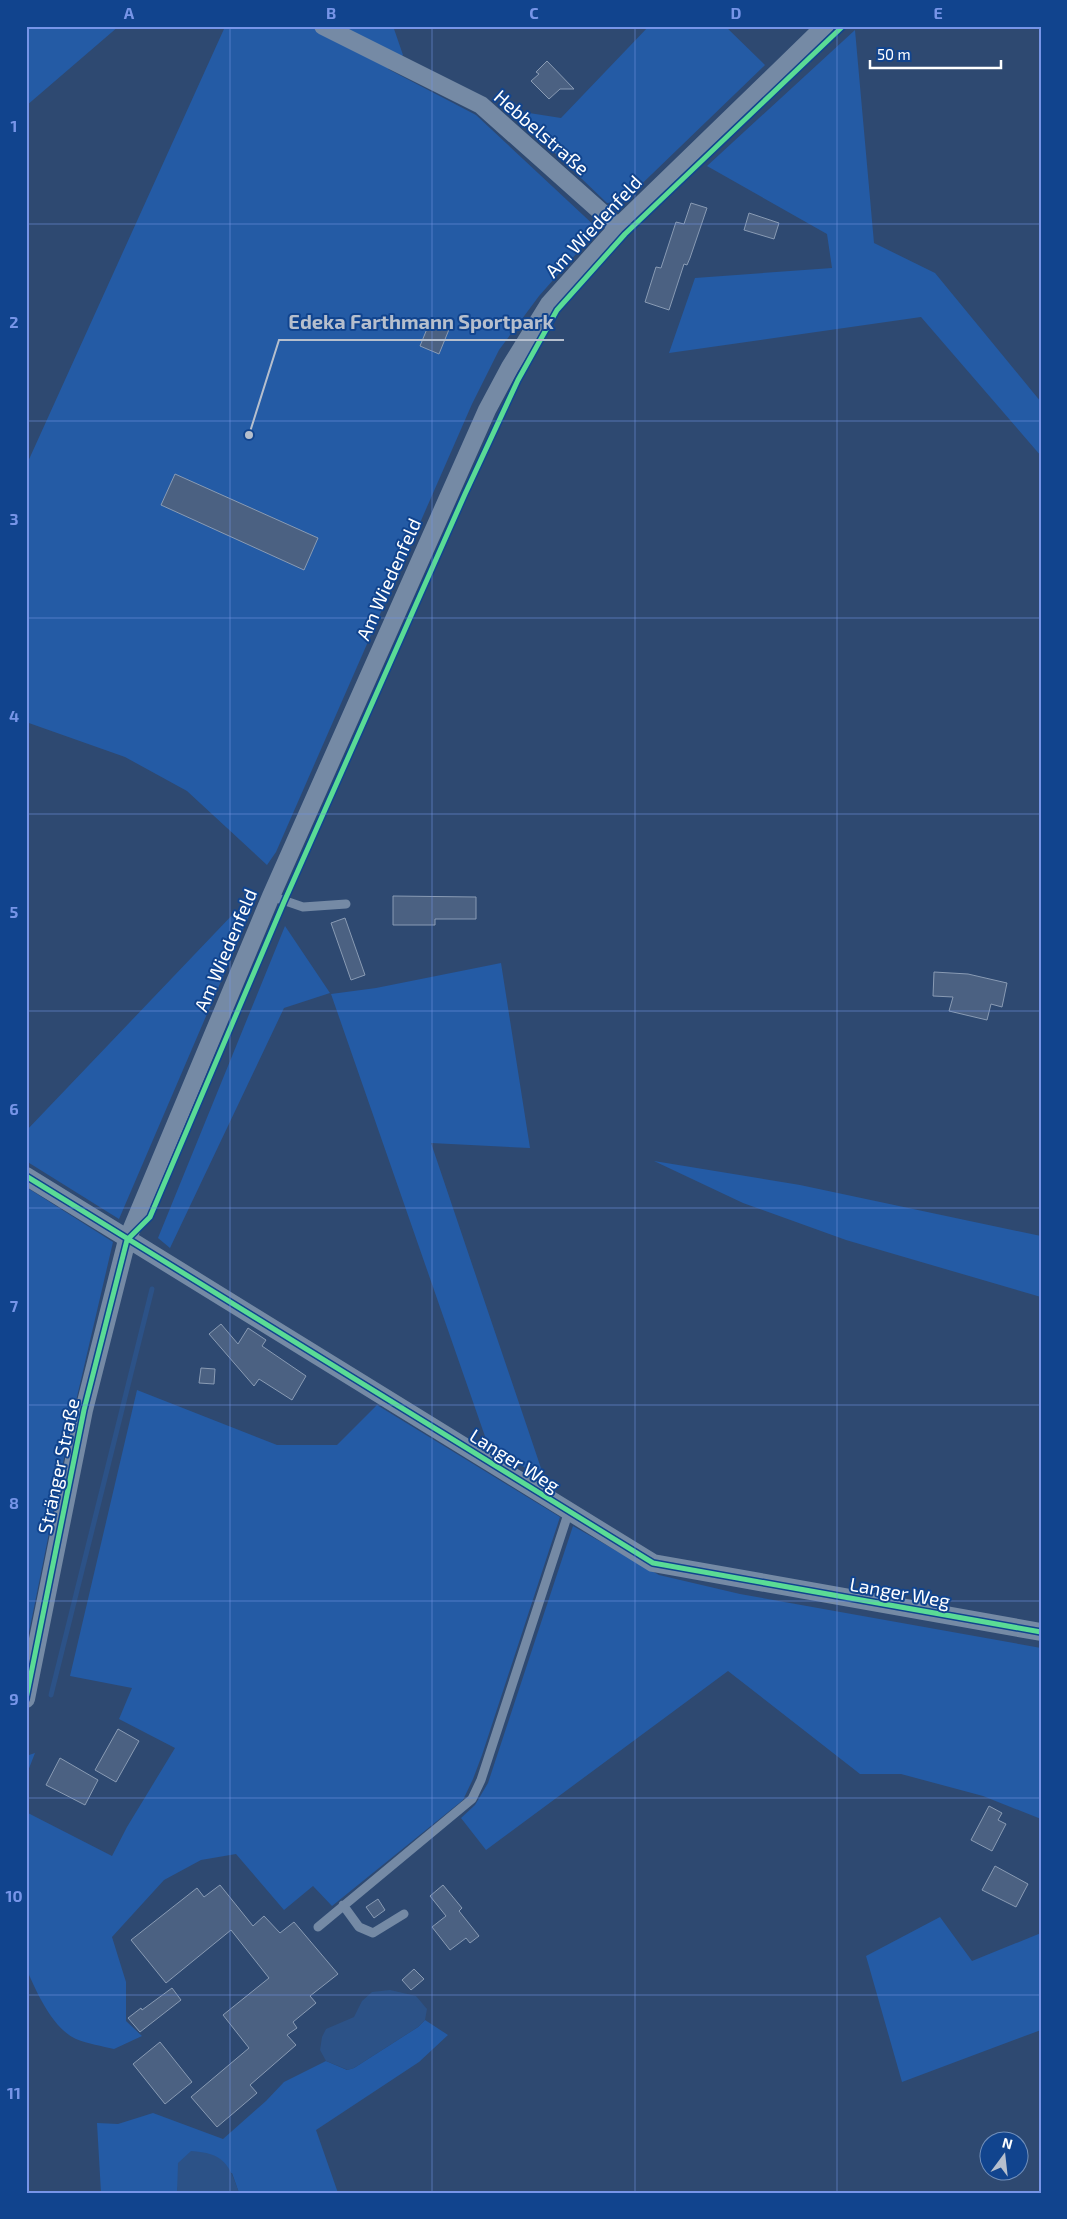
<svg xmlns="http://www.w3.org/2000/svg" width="1067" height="2219" viewBox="0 0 1067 2219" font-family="'Exo 2',sans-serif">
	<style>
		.green { fill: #245ba5 }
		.water { fill: #2c5287 }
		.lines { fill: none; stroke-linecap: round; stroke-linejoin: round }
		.stream { stroke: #2c5287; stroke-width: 5 }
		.building { fill: #4b6182; stroke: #899bb4 }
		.service { stroke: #758aa5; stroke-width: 9 }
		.minor { stroke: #758aa5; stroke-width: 18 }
		.cycleway-casing { stroke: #11448e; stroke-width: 8 }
		.cycleway { stroke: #5adb95; stroke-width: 5 }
		.grid { fill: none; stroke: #7795e8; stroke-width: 1; stroke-opacity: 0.55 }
		.labels { text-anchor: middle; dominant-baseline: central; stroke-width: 4; stroke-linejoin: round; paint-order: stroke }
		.street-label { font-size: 19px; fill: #fff; stroke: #11448e }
		.leader { fill: none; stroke: #b6bfcd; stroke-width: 2 }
		.callout-dot { fill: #b6bfcd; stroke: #11448e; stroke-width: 2 }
		.callout-label { font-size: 20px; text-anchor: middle; font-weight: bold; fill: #b6bfcd; stroke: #11448e; stroke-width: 4; stroke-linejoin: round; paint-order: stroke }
		.neatline { fill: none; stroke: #7795e8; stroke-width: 2 }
		.grid-label { font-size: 16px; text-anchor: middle; font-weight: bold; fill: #7795e8 }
	</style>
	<rect width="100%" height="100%" fill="#2e4971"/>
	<!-- green -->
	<path class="green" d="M 32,26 L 119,26 L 26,106 L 26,31 Z
		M 217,26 L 393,26 L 403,55 L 388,69 L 476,115 L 598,229 L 539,296 L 499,350 L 472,404 L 276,852 L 267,865 L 187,791 L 125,757 L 26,722 L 26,466 L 224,29 Z
		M 649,26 L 725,26 L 765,65 L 624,201 L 607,203 L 510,110 L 561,118 Z
		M 855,30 L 874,243 L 935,273 L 1041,402 L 1041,456 L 921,317 L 669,353 L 695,278 L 832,268 L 827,234 L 707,166 Z
		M 236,911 L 249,916 L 119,1219 L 26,1161 L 26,1131 Z
		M 285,926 L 330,993 L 284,1008 L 170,1248 L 158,1238 Z
		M 501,963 L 530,1148 L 431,1143 L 545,1480 L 488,1445 L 331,994 L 376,988 Z
		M 654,1161 L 800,1185 L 1041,1236 L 1041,1297 L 846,1240 L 743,1203 Z
		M 26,1187 L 113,1242 L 73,1414 L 26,1647 Z
		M 137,1390 L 277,1445 L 337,1445 L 377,1405 L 560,1517 L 482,1755 L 473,1779 L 463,1800 L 332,1906 L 313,1886 L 284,1910 L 236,1854 L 201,1860 L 164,1880 L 112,1937 L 126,1982 L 126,2021 L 142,2036 L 114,2049 C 102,2046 88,2044 76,2039 C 52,2028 36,1991 26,1968 L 26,1812 L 112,1856 L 127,1827 L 175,1748 L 119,1719 L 132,1688 L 70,1676 Z
		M 573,1526 L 659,1575 L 740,1594 L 1041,1648 L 1041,1819 L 983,1796 L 901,1774 L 860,1774 L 728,1671 L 486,1850 L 461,1818 L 475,1805 L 488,1783 Z
		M 35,1753 L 26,1776 L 26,1756 Z
		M 940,1917 L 972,1961 L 1041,1933 L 1041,2030 L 902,2082 L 866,1956 Z
		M 425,2020 L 448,2035 L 419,2062 L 316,2130 L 338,2193 L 239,2193 L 232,2173 L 178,2186 L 177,2193 L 101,2193 L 97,2123 L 118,2124 L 153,2113 L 223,2139 L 266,2101 L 284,2082 L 326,2061 L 347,2070 L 354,2068 L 418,2027 Z"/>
	<!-- water -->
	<path class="water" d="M 390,1990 L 416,1996 L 427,2009 L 425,2020 L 418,2027 L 354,2068 L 348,2070 L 326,2061 L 320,2050 L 322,2037 L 326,2029 L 354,2017 L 362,2001 L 372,1992 Z
		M 191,2151 C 223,2153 229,2163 239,2193 L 177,2193 L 178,2163 Z"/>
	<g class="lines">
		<!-- stream -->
		<path class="stream" d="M 51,1695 L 152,1289"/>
	</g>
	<!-- building -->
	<path class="building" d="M 547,61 L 574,89 L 560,89 L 549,99 L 531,81 L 539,74 L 536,72 Z
		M 691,203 L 707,208 L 690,258 L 687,265 L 684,264 L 669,310 L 645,302 L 656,267 L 661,268 L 676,222 L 684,224 Z
		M 749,213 L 779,223 L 774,239 L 744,230 Z
		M 431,319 L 450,327 L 439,354 L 420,346 Z
		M 175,474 L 318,538 L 304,570 L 161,505 Z
		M 393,896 L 476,897 L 476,919 L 435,919 L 435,925 L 393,925 Z
		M 345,918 L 365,975 L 351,980 L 331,923 Z
		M 934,972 L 968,974 L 1007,983 L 1002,1007 L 991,1004 L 987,1020 L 949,1011 L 953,997 L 933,996 Z
		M 221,1324 L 238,1344 L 248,1328 L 266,1340 L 262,1346 L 306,1376 L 292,1400 L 259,1379 L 254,1386 L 209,1334 Z
		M 201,1368 L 215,1369 L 214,1384 L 199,1383 Z
		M 118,1729 L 139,1741 L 116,1782 L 95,1770 Z
		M 60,1758 L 98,1780 L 85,1805 L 46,1785 Z
		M 989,1806 L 1002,1813 L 998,1820 L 1006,1824 L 992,1851 L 971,1840 Z
		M 995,1866 L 1028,1884 L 1016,1907 L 982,1890 Z
		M 220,1885 L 253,1926 L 264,1916 L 280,1933 L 294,1922 L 338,1974 L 310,1996 L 316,2003 L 293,2022 L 297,2028 L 287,2035 L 296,2045 L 250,2085 L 257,2093 L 217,2127 L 191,2097 L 249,2048 L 223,2015 L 269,1978 L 231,1930 L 166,1983 L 131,1940 L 197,1888 L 204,1897 Z
		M 443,1885 L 462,1908 L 459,1911 L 479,1936 L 470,1943 L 466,1938 L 450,1950 L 432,1927 L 446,1916 L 430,1896 Z
		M 378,1899 L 385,1910 L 374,1918 L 366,1907 Z
		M 414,1969 L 424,1979 L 411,1990 L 402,1980 Z
		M 172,1988 L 181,2000 L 140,2032 L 128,2018 L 141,2008 L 142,2010 Z
		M 160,2042 L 192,2082 L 165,2104 L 133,2064 Z"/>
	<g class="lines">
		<!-- service -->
		<path class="service" d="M 271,896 L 303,907 L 346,904
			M 343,1905 L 359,1927 L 373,1933 L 404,1914
			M 318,1927 L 472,1799 L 481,1780 L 569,1511"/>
		<!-- minor -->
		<path class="minor" d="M 323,26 L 481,105 L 618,227
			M 26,1176 L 653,1563 L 1041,1632
			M 26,1699 L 84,1410 L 127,1240 L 271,896 L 487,410 L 510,367 L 549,304 L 618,227 L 825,26"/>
		<!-- cycleway casing -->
		<g class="cycleway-casing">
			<path id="cycleway" d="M 26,1176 L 653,1563 L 1041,1632
				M 127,1240 L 150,1217 L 284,902 L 465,494 L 518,380 L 557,310 L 625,234 L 843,26
				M 26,1699 L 84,1410 L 127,1240"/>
		</g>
		<!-- cycleway -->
		<use href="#cycleway" class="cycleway"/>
	</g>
	<!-- grid -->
	<path class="grid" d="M 230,26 L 230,2193M 432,26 L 432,2193M 635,26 L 635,2193M 837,26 L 837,2193M 26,224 L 1041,224M 26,421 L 1041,421M 26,618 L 1041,618M 26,814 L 1041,814M 26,1011 L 1041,1011M 26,1208 L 1041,1208M 26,1405 L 1041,1405M 26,1601 L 1041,1601M 26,1798 L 1041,1798M 26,1995 L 1041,1995"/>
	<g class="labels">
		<!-- street labels -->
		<g class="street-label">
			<text transform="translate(542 132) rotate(41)">Hebbelstraße</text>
			<text transform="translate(593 226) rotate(-47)">Am Wiedenfeld</text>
			<text transform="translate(388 579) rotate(-66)">Am Wiedenfeld</text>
			<text transform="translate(225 950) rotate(-67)">Am Wiedenfeld</text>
			<text transform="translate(515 1460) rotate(32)">Langer Weg</text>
			<text transform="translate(58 1466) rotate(-78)">Stränger Straße</text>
			<text transform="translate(900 1592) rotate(10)">Langer Weg</text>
		</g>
	</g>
	<!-- callouts -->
	<path class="leader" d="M249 435L279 340H564"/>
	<circle class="callout-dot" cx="249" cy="435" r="5"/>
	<g class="callout-label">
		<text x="421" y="329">Edeka Farthmann Sportpark</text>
	</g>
	<!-- border -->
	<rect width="1067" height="2219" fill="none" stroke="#11448e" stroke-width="55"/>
	<!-- north arrow -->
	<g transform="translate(1004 2156) rotate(15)"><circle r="24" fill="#11448e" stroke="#708fbb"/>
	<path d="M0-4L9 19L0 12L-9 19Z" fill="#b6bfcd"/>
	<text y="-8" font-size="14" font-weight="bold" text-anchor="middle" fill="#ffffff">N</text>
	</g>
	<!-- scale -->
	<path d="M870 60v8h131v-8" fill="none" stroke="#ffffff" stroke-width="2.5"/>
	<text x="877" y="60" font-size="15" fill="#ffffff" stroke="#11448e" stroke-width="4" paint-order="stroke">50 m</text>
	<rect x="28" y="28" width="1012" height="2164" class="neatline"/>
	<g class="grid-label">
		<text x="129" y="19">A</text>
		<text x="331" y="19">B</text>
		<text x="534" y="19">C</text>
		<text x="736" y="19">D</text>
		<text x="938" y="19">E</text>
		<text x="14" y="132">1</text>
		<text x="14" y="328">2</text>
		<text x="14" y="525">3</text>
		<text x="14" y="722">4</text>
		<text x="14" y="918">5</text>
		<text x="14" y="1115">6</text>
		<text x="14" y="1312">7</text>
		<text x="14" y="1509">8</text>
		<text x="14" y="1705">9</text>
		<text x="14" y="1902">10</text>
		<text x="14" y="2099">11</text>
	</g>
</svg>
